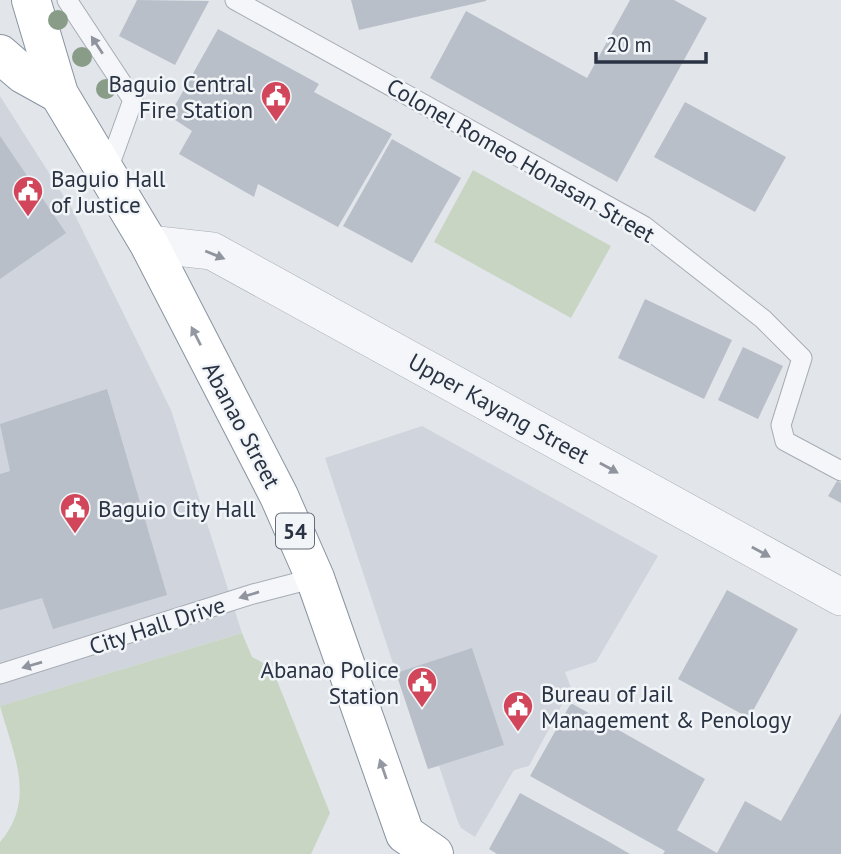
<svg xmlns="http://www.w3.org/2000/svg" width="841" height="854" viewBox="0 0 841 854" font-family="'PT Sans',sans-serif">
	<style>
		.built { fill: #d0d5dd }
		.green { fill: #c8d5c3 }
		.building { fill: #b9bfc8 }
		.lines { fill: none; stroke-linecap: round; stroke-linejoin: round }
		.service-casing { stroke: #a7adb5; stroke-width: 21 }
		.minor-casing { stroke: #a7adb5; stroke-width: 38 }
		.trunk-casing { stroke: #8993a2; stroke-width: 40 }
		.service { stroke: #f5f6f9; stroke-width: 19 }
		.minor { stroke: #f5f6f9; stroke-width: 37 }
		.trunk { stroke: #fff; stroke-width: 38 }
		.tree { fill: #889c88 }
		.oneway { fill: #90949e }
		.oneway2 { fill: #9499a1 }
		.labels { text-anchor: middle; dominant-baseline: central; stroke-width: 5; stroke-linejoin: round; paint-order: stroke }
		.shield { fill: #f2f5f8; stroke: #666d79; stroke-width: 2 }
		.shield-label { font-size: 21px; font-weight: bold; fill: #2a3343 }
		.poi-label { font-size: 23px; fill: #2a3343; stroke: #f2f5f8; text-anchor: start }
		.street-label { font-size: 23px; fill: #2a3343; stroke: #f2f5f8 }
	</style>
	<rect width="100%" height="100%" fill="#e2e6eb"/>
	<!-- built -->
	<path class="built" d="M 0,96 L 72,209 L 171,410 L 242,633 L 0,706 Z
		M 422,426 L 658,556 L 596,662 L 565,672 L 571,688 L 529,766 L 514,770 L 475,837 L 461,828 L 458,822 L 439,766 L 428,769 L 325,458 Z"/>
	<!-- green -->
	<path class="green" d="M 473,170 L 611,246 L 571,318 L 434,242 Z
		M 242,633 L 252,657 L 272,668 L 330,813 L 311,854 L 0,854 L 0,842 C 37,799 13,754 0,706 Z"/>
	<!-- building -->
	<path class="building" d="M 137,0 L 209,1 L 175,65 L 119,36 Z
		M 351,0 L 486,0 L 486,1 L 359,30 Z
		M 630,0 L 674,0 L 707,18 L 617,182 L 430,78 L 466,11 L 587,78 Z
		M 218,29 L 319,84 L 314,92 L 392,134 L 338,227 L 258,184 L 254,197 L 179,154 L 192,131 L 169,116 Z
		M 685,102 L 786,157 L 755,212 L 654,157 Z
		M 0,136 L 66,233 L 0,279 Z
		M 392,139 L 461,178 L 412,263 L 343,226 Z
		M 645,299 L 732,340 L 704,399 L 618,358 Z
		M 743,347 L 783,366 L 758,419 L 718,400 Z
		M 107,389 L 167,595 L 53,629 L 42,598 L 0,610 L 0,474 L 10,471 L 0,424 Z
		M 837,481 L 841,483 L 841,503 L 828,496 Z
		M 727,590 L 798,629 L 749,718 L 678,679 Z
		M 472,648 L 504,745 L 428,769 L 396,673 Z
		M 571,703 L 705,779 L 677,830 L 717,853 L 745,801 L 781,821 L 841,713 L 841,854 L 663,854 L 665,851 L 530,776 Z
		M 520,793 L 606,840 L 630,854 L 497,854 L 489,849 Z"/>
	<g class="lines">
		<!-- service casing -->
		<g class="service-casing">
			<path id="service" d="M 67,0 L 133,100 L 107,172
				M 235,0 L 644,226 L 763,319 L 802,358 L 781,425 L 785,441 L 841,471
				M 0,674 L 253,594 L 315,578"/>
		</g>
		<!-- minor casing -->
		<g class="minor-casing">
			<path id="minor" d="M 149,244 L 212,251 L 841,597"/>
		</g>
		<!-- trunk casing -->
		<g class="trunk-casing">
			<path id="trunk" d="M 31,0 L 59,94 L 149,244 L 279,496 L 315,578 L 405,834 L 434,854
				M 0,54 L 23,74 L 59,94"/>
		</g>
		<!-- service -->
		<use href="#service" class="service"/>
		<!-- minor -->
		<use href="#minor" class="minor"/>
		<!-- trunk -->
		<use href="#trunk" class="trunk"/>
	</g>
	<!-- trees -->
	<g class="tree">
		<circle cx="58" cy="20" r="10"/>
		<circle cx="82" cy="57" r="10"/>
		<circle cx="106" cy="89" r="10"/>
	</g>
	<!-- one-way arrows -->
	<defs><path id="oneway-solid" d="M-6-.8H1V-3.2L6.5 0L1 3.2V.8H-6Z" transform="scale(1.75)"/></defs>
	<g class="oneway">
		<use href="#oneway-solid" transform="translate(97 45) rotate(-123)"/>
		<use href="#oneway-solid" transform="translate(215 255) rotate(22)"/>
		<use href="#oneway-solid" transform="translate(609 468) rotate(29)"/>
		<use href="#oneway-solid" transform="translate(761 552) rotate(29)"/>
		<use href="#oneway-solid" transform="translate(249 595) rotate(163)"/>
		<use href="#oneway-solid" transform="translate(32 665) rotate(164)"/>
	</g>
	<g class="oneway2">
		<use href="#oneway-solid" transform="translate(196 336) rotate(-117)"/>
		<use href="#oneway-solid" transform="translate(383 769) rotate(-109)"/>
	</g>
	<!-- icons -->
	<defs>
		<g id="civic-pin" transform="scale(1.575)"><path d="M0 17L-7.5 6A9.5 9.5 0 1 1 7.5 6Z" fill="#d1465a" stroke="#f2f5f8"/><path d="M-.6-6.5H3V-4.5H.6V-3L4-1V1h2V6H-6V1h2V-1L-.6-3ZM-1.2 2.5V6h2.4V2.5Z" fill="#fff"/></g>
	</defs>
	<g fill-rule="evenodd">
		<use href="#civic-pin" x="276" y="96"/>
		<use href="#civic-pin" x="28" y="191"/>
		<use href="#civic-pin" x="75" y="508"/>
		<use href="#civic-pin" x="422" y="682"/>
		<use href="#civic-pin" x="518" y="706"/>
	</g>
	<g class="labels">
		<!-- shield labels -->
		<rect class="shield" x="276" y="513.5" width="38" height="35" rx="5"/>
		<g class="shield-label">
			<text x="295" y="531">54</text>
		</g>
		<!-- poi labels -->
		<g class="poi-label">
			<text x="253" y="83" text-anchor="end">Baguio Central<tspan x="253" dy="26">Fire Station</tspan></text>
			<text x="51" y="178">Baguio Hall<tspan x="51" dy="26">of Justice</tspan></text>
			<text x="98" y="508">Baguio City Hall</text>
			<text x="399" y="669" text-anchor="end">Abanao Police<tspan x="399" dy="26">Station</tspan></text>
			<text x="541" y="693">Bureau of Jail<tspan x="541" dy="26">Management &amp; Penology</tspan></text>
		</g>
		<!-- street labels -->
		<g class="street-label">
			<text transform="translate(521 160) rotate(30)">Colonel Romeo Honasan Street</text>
			<text transform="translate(499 408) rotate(29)">Upper Kayang Street</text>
			<text transform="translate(242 425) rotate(62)">Abanao Street</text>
			<text transform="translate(157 625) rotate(-18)">City Hall Drive</text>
		</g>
	</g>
	<!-- scale -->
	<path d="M596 52v10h110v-10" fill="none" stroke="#2a3343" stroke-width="3.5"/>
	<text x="606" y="52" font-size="21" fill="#2a3343" stroke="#f2f5f8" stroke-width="5" paint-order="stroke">20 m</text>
</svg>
